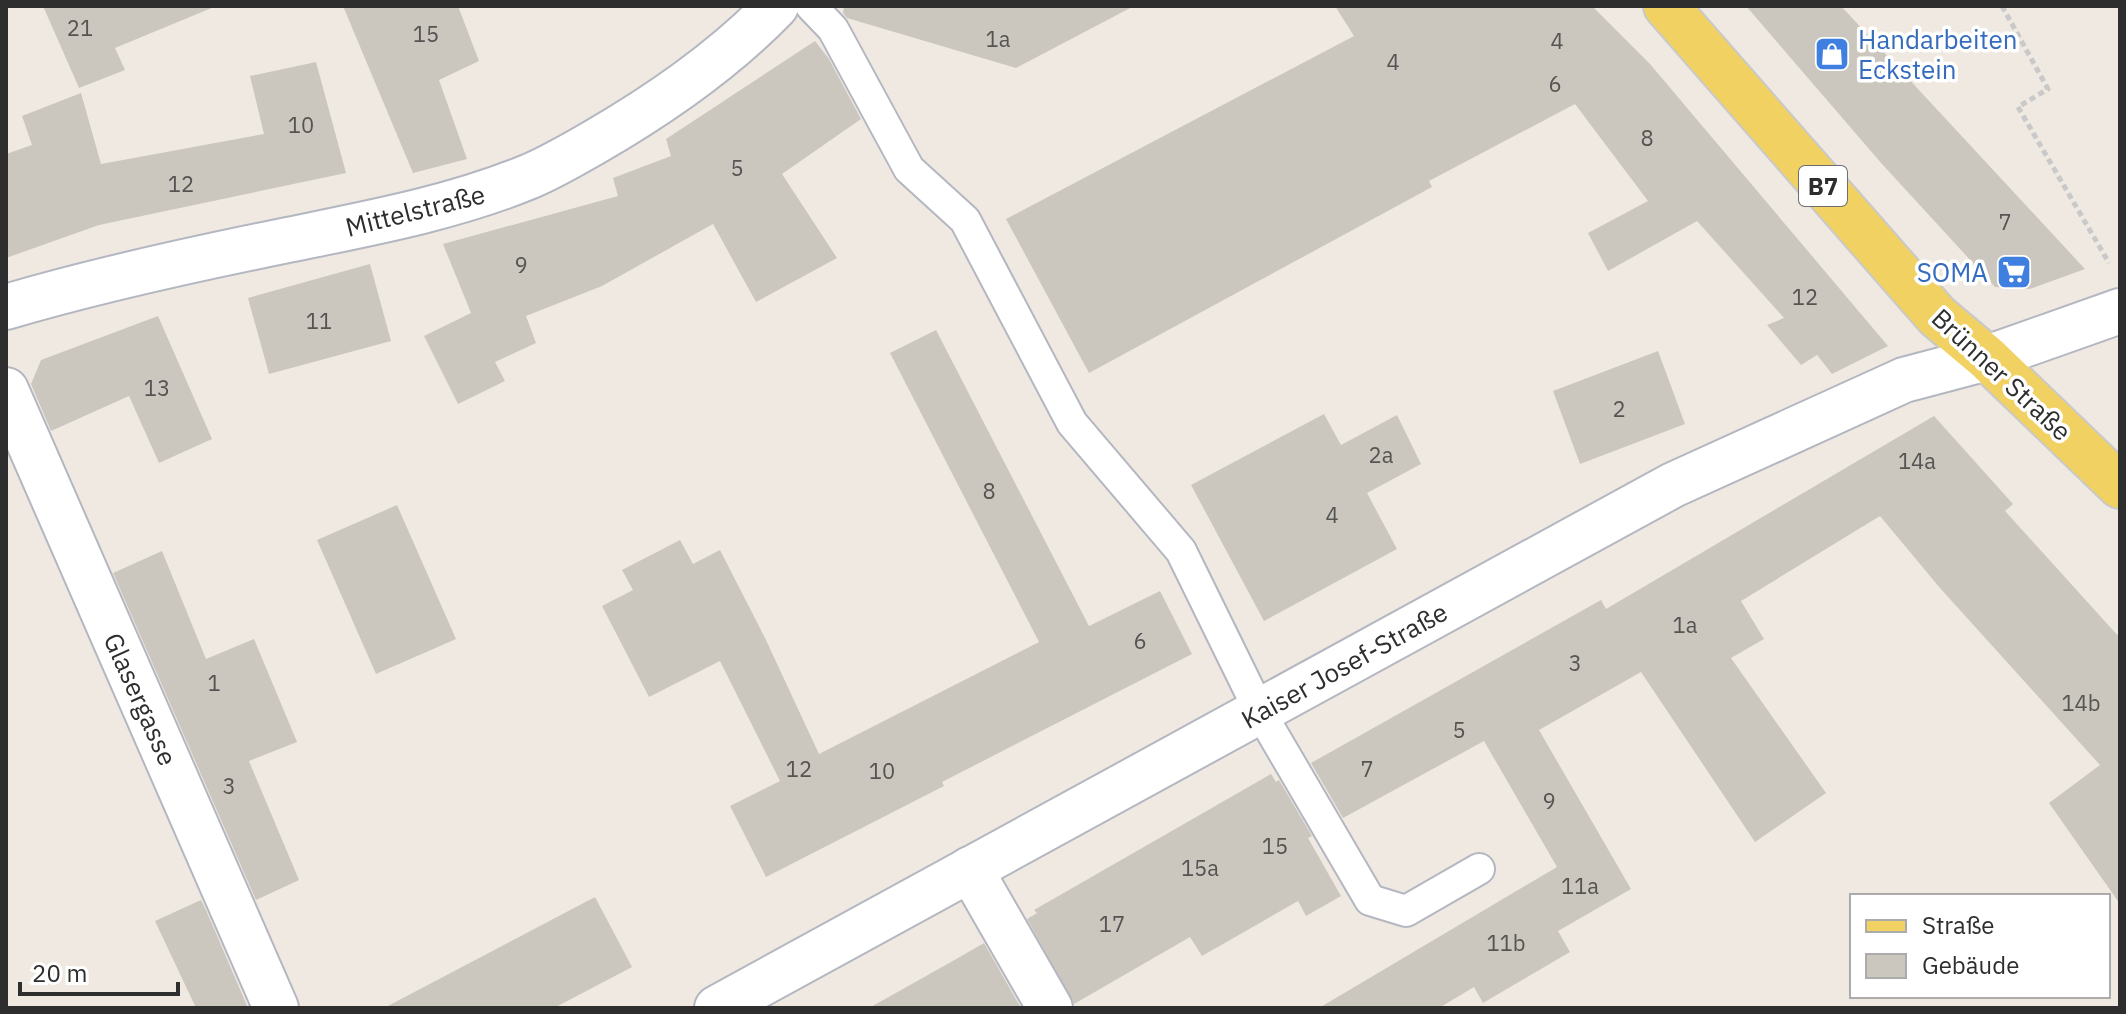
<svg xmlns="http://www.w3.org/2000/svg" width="2126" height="1014" viewBox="0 0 2126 1014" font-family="'IBM Plex Sans',sans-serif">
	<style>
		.building { fill: #cbc7bf }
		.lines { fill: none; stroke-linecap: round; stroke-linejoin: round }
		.service-casing { stroke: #b4b7c1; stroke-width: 34 }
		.minor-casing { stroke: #b4b7c1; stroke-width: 48 }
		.tertiary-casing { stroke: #b4b7c1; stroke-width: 48 }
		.primary-casing { stroke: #c9c9c9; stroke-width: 48 }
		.path { stroke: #c9c9c9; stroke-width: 5; stroke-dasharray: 6 4; stroke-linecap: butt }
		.service { stroke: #fff; stroke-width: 30 }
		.minor { stroke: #fff; stroke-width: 44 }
		.tertiary { stroke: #fff; stroke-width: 44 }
		.primary { stroke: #f2d163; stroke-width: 44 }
		.labels { text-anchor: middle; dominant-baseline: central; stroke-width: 7; stroke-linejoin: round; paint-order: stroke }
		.number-label { font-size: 22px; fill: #555452 }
		.shield { fill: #fff; stroke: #6d6d6d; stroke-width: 2 }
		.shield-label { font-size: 24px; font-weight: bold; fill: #2e2e2e }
		.shop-label { font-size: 26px; fill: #366cbe; stroke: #fff; text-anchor: start }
		.street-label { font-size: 26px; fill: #2e2e2e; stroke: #fff }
	</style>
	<rect width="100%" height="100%" fill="#efe9e1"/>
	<!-- building -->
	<path class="building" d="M 43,6 L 214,6 L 214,7 L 115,48 L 125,70 L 79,88 Z
		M 343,6 L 458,6 L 479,61 L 439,80 L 467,159 L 413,173 Z
		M 844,6 L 1134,6 L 1016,68 L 847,18 L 843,13 Z
		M 1335,6 L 1592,6 L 1650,64 L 1888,346 L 1832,374 L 1817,355 L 1801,365 L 1767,325 L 1784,318 L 1697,221 L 1608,271 L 1588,233 L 1648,201 L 1575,104 L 1429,181 L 1432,187 L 1089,373 L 1006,219 L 1354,36 Z
		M 1746,6 L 1841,6 L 2085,269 L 2030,289 L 1995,287 L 1882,164 Z
		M 815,41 L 829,59 L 861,119 L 782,174 L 837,258 L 756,302 L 713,224 L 602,286 L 526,316 L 536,343 L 495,362 L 505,381 L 458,404 L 424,336 L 471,313 L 443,244 L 618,196 L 613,178 L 671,156 L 666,139 Z
		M 316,62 L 346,173 L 99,225 L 6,258 L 6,154 L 32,145 L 22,116 L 81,93 L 101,164 L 264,134 L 250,76 Z
		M 370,264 L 391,341 L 269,374 L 248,298 Z
		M 158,316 L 212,439 L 159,463 L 129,396 L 51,431 L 31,384 L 41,360 Z
		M 936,330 L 1089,626 L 1160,591 L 1192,654 L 942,782 L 944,786 L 766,877 L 730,806 L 780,781 L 720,661 L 649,697 L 602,606 L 633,590 L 622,570 L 680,540 L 693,564 L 720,550 L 765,638 L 819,754 L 1039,642 L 890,353 Z
		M 1658,351 L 1685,424 L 1580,464 L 1553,391 Z
		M 1324,414 L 1341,445 L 1397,415 L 1421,464 L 1367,493 L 1397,549 L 1264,621 L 1191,485 Z
		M 1934,416 L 2013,504 L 2005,511 L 2120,638 L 2120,904 L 2049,803 L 2100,765 L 1940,588 L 1880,516 L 1741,601 L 1764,639 L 1731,658 L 1826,793 L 1755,842 L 1641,672 L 1539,730 L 1631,889 L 1558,931 L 1570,952 L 1483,1003 L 1474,987 L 1439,1008 L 1319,1008 L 1557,867 L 1484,741 L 1343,818 L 1311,763 L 1601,600 L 1606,609 Z
		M 397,505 L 456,639 L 376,674 L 317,540 Z
		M 162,551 L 206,659 L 254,639 L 297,742 L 249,761 L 299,880 L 256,900 L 113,573 Z
		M 1271,774 L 1276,782 L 1279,780 L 1312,836 L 1308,838 L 1341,896 L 1306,916 L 1298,901 L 1202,956 L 1190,937 L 1074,1004 L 1027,919 L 1037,913 L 1034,910 Z
		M 595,897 L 632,967 L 554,1008 L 384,1008 Z
		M 201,900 L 206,910 L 248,1008 L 196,1008 L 155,921 Z
		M 984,943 L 1021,1008 L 869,1008 L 951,962 Z"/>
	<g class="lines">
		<!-- service casing -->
		<g class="service-casing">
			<path id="service" d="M 811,6 L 833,29 L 909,169 L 965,220 L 1072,423 L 1181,551 L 1260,712 L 1370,900 L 1406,911 L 1479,869"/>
		</g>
		<!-- minor casing -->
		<g class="minor-casing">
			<path id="minor" d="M 6,307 C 97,280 189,260 283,241 C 365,224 450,209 528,177 C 550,168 572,155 593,143 C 659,105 723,61 776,6
				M 6,390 L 276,1008
				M 970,869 L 1050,1008"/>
		</g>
		<!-- tertiary casing -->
		<g class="tertiary-casing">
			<path id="tertiary" d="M 717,1008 L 1673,485 L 1904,380 L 1987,358 L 2120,311"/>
		</g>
		<!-- primary casing -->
		<g class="primary-casing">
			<path id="primary" d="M 1666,6 L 1937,316 L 1987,358 L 2120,486"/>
		</g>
		<!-- path -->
		<path class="path" d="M 2002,6 L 2048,89 L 2018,107 L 2109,263"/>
		<!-- service -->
		<use href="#service" class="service"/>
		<!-- minor -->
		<use href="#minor" class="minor"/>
		<!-- tertiary -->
		<use href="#tertiary" class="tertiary"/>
		<!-- primary -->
		<use href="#primary" class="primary"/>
	</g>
	<!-- icons -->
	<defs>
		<g id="shop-square" transform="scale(1.8)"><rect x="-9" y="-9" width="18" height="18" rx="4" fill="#3f7fe0" stroke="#fff"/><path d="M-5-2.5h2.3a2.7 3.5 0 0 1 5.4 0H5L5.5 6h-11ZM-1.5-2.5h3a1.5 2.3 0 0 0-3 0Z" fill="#fff"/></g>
		<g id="supermarket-square" transform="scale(1.8)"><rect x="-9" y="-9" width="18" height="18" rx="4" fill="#3f7fe0" stroke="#fff"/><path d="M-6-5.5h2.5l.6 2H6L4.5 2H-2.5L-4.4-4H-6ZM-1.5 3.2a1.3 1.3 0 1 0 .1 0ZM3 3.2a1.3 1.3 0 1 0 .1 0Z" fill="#fff"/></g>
	</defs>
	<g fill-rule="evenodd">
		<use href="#shop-square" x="1832" y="54"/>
		<use href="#supermarket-square" x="2014" y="272"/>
	</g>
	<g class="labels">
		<!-- number labels -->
		<g class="number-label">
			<text x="80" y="27">21</text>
			<text x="426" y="33">15</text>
			<text x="998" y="38">1a</text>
			<text x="1557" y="40">4</text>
			<text x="1393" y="61">4</text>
			<text x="1555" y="83">6</text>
			<text x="301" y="124">10</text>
			<text x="1647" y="137">8</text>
			<text x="737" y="167">5</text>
			<text x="181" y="183">12</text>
			<text x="2005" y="221">7</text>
			<text x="521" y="264">9</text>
			<text x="1805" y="296">12</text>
			<text x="319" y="320">11</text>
			<text x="157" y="387">13</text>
			<text x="1619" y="408">2</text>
			<text x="1381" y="454">2a</text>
			<text x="1917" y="460">14a</text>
			<text x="989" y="490">8</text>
			<text x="1332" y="514">4</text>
			<text x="1685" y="624">1a</text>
			<text x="1140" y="640">6</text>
			<text x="1575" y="662">3</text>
			<text x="214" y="682">1</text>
			<text x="2081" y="702">14b</text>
			<text x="1459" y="729">5</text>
			<text x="799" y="768">12</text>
			<text x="1367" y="768">7</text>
			<text x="882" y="770">10</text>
			<text x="229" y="785">3</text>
			<text x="1549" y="800">9</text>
			<text x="1275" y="845">15</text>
			<text x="1200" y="867">15a</text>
			<text x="1580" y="885">11a</text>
			<text x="1112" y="923">17</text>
			<text x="1506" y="942">11b</text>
		</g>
		<!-- shield labels -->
		<rect class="shield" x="1799" y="166" width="48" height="40" rx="6"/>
		<g class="shield-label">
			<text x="1823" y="186">B7</text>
		</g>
		<!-- shop labels -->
		<g class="shop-label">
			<text x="1858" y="39">Handarbeiten<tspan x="1858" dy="30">Eckstein</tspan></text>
			<text x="1988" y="272" text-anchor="end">SOMA</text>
		</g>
		<!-- street labels -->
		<g class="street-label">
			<text transform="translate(415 210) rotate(-14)">Mittelstraße</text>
			<text transform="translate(2002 374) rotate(43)">Brünner Straße</text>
			<text transform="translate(1344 665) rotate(-29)">Kaiser Josef-Straße</text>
			<text transform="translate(141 699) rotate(66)">Glasergasse</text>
		</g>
	</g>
	<!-- border -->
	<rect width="2126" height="1014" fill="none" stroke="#2e2e2e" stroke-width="16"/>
	<!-- legend -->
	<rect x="1850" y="894" width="260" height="104" fill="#ffffff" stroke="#ababab" stroke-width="2"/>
	<rect x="1866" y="920" width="40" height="12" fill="#f2d163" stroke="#ababab" stroke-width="2"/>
	<text x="1922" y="934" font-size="24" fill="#2e2e2e">Straße</text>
	<rect x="1866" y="954" width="40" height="24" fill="#cbc7bf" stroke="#ababab" stroke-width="2"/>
	<text x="1922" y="974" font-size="24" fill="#2e2e2e">Gebäude</text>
	<!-- scale -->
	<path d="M20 982v12h158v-12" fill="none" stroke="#2e2e2e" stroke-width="4"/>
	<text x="32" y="982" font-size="24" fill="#2e2e2e" stroke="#ffffff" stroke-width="6" paint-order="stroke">20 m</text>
</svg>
